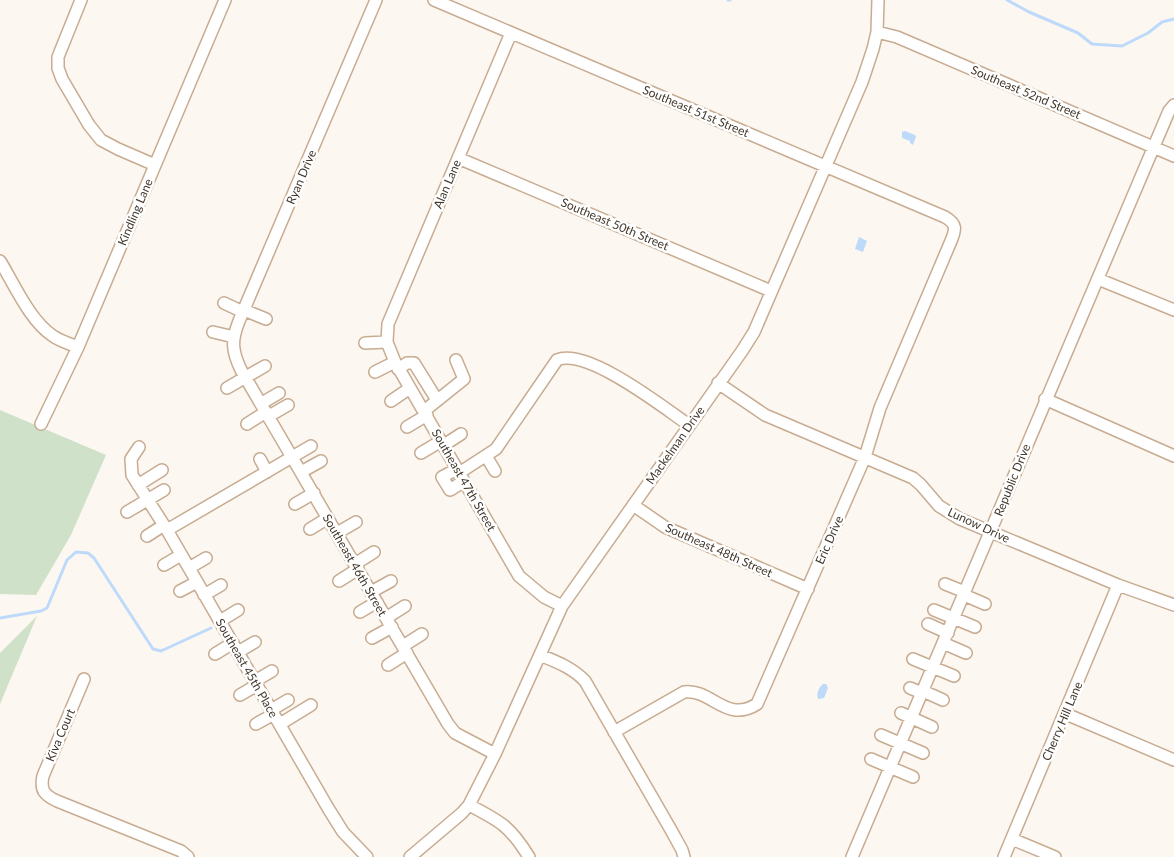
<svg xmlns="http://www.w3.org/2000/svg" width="1174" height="857" viewBox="0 0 1174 857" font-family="Lato,sans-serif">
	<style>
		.green { fill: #cfe2c9 }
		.water { fill: #bedafb }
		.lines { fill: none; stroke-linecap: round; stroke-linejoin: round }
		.stream { stroke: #bedafb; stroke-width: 3 }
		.minor-casing { stroke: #c7ac91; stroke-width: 14 }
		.minor { stroke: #fff; stroke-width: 11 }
		.labels { text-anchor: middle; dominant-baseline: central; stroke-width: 5; stroke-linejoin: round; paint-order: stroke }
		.street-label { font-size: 12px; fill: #42372b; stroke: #fff }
	</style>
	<rect width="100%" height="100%" fill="#fdf7f1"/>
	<!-- green -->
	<path class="green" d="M 0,410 L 106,455 L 71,535 L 36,595 L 0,594 Z
		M 37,616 L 0,704 L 0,653 Z"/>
	<!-- water -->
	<path class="water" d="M 905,131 L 915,135 L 916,137 L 913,145 L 910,143 L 910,141 L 902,138 L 902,132 Z
		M 859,237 L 867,241 L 863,252 L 855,249 Z
		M 823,684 L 826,684 L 828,688 L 824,698 L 818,699 C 816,694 819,687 823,684 Z"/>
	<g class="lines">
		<!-- stream -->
		<path class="stream" d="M 728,0 L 730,0
			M 1007,0 L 1029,12 L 1078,33 L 1092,44 L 1122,46 L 1148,33 L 1162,22 L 1174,19
			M 0,618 L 41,611 L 47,608 L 67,560 L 76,552 L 88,553 L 94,558 L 153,649 L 161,651 L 211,628"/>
		<!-- minor casing -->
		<g class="minor-casing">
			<path id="minor" d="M 81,0 L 58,57 L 58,68 L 62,79 L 89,125 L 101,140 L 118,149 L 155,165
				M 376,0 L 239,321 C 231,341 232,351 241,370 L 448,724 L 455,733 L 495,754
				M 434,0 L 945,217 C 957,224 956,229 951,241 L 880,408 L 865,457 L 757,704 C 726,724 711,688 684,692 L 614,732
				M 877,32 L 897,37 L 1174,156
				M 511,33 L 388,324 L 387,342 L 395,362 L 519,576 L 544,597 L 562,606
				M 458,158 L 771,291
				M 0,261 C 14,284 30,321 53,336 C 60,341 70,344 78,347
				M 1098,279 L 1174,310
				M 224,303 L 243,312
				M 244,310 L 266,319
				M 213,332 L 234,337
				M 365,343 L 387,342
				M 398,369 L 407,363 L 414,363 L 437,400
				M 375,372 L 395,362
				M 718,383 L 765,415 L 913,478 L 921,485 L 939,506 L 960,519 L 1118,585 L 1174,605
				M 227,388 L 265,366
				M 1045,399 L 1174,456
				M 391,401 L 410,388
				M 262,403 L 279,393
				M 424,411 L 464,379 L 456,360
				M 269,416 L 288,405
				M 41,424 L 78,347 L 225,0
				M 247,424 L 266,412
				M 407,427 L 427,415
				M 444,445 L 461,434
				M 139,447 L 131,459 L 132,475 L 167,530 L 328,808 L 343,832 L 367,857
				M 421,453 L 441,441
				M 486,456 L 495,471
				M 260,459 L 267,472
				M 457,469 L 442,477 L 450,490 L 464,481
				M 301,472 L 321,461
				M 459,473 L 496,449 L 557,360 C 587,347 664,408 689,425
				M 138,485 L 162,470
				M 295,504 L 314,493
				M 633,505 L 665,527 L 808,589
				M 127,512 L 164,490
				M 310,529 L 328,518
				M 167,530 L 311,446
				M 337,533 L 356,522
				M 147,536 L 164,525
				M 355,564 L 374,552
				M 164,565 L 181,555
				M 189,568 L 206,558
				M 339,581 L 358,569
				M 945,584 L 965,592
				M 180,591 L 197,582
				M 371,592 L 391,581
				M 204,595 L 221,585
				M 964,595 L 985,604
				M 934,610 L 975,627
				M 360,612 L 377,602
				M 386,618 L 405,606
				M 220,621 L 238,610
				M 928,624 L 948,633
				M 372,638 L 392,627
				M 943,643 L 966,653
				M 403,646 L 422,634
				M 238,652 L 255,642
				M 215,654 L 233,643
				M 540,655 C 557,662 573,668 585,681 L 671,830 L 682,850 L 684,857
				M 913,659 L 954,676
				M 388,665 L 407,653
				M 84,679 L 43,776 C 40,790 44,795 57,801 L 181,851 L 188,857
				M 255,681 L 272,671
				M 910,688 L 922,693
				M 923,691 L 943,700
				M 240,695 L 257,685
				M 271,710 L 288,700
				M 901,713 L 932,727
				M 1066,714 L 1174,760
				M 256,724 L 274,714
				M 280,724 L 311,705
				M 881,735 L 923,753
				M 871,759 L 913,777
				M 469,805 C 500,821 510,826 529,857
				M 1012,839 L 1055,857
				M 410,857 L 462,813 L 469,805 L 495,754 L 562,606 L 742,351 L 754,332 L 862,82 L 873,49 L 877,32 L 878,0
				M 852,857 L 1169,111 L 1174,105
				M 1004,857 L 1118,585"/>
		</g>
		<!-- minor -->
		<use href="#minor" class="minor"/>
	</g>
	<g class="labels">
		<!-- street labels -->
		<g class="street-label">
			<text transform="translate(1026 92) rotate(23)">Southeast 52nd Street</text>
			<text transform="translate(696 111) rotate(23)">Southeast 51st Street</text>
			<text transform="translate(301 177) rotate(-67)">Ryan Drive</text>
			<text transform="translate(447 184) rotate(-67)">Alan Lane</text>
			<text transform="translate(135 212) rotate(-67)">Kindling Lane</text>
			<text transform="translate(615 224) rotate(23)">Southeast 50th Street</text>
			<text transform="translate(675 445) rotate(-55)">Mackelman Drive</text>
			<text transform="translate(464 480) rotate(60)">Southeast 47th Street</text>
			<text transform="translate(1012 480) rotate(-68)">Republic Drive</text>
			<text transform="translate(979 525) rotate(25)">Lunow Drive</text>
			<text transform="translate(829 540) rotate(-66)">Eric Drive</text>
			<text transform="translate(719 550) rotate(24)">Southeast 48th Street</text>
			<text transform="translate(355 565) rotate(60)">Southeast 46th Street</text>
			<text transform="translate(247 668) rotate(60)">Southeast 45th Place</text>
			<text transform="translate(1062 721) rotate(-67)">Cherry Hill Lane</text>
			<text transform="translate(60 735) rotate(-67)">Kiva Court</text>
		</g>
	</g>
</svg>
